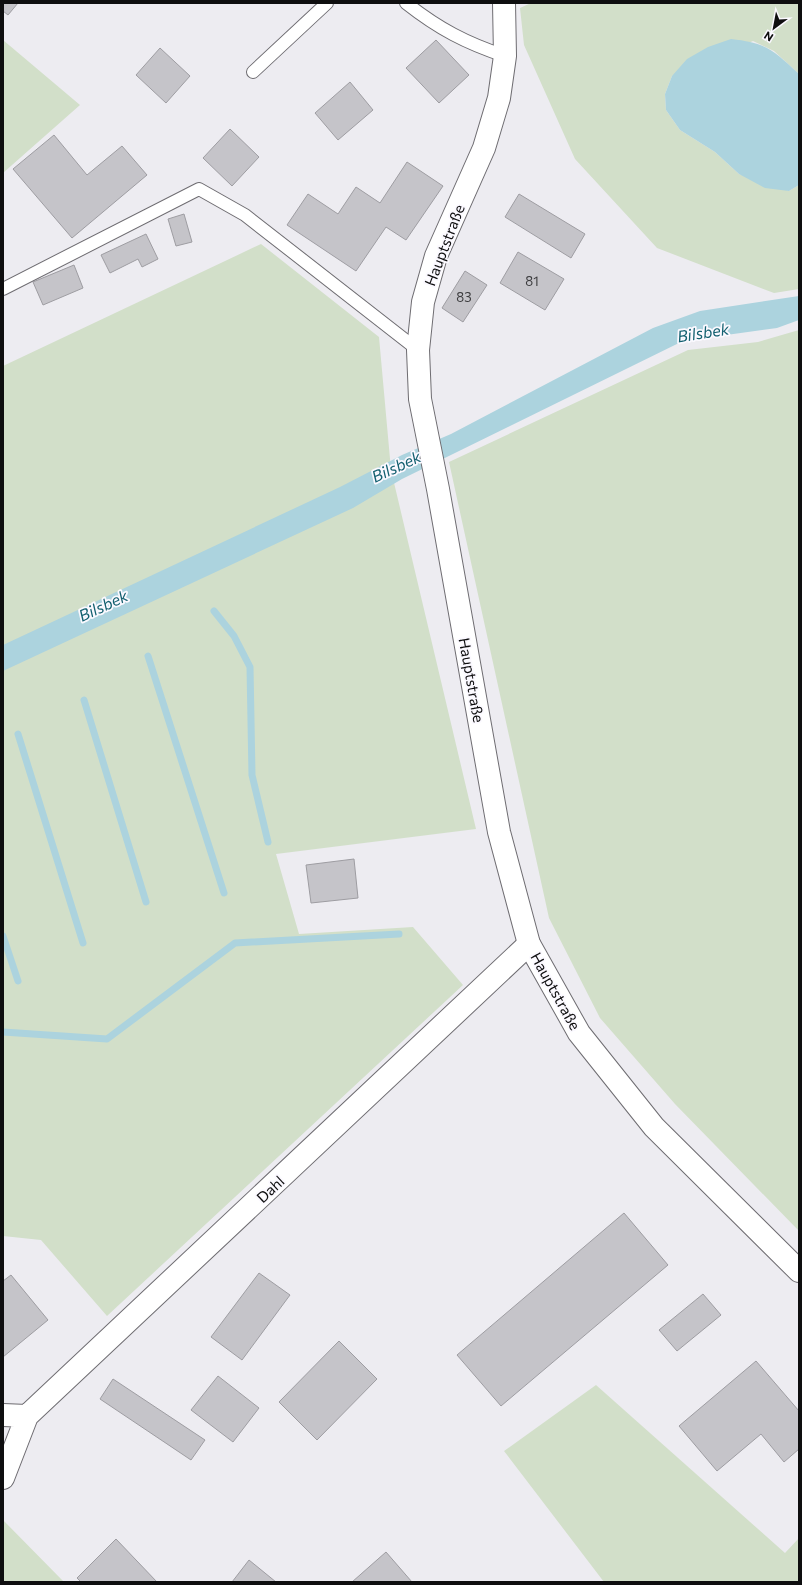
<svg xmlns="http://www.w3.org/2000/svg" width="802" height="1585" viewBox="0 0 802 1585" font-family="Commissioner,sans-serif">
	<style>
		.green { fill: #d2dfc9 }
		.water { fill: #acd3de }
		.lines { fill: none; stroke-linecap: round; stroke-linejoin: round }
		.stream { stroke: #acd3de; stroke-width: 7 }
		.building { fill: #c5c4c9; stroke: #9e9da2 }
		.service-casing { stroke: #6e6c71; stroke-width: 14 }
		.minor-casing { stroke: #6e6c71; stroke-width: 24 }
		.secondary-casing { stroke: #6e6c71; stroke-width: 24 }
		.service { stroke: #fff; stroke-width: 12 }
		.minor { stroke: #fff; stroke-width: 22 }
		.secondary { stroke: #fff; stroke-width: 22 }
		.labels { text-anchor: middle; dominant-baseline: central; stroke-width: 3.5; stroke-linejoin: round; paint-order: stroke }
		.number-label { font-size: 13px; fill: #3c3c3e }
		.street-label { font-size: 15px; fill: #0e0e0f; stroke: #fbf9ff }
		.water-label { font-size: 16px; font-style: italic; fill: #136070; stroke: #fbf9ff }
	</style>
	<rect width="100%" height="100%" fill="#edecf1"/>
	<!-- green -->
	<path class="green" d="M 531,3 L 799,3 L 799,74 L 774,51 L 753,41 L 672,76 L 665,94 L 666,110 L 680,130 L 715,152 L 739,174 L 789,191 L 799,185 L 799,289 L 774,293 L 657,248 L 575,159 L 524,45 L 520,8 Z
		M 3,40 L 80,105 L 3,173 Z
		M 261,244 L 379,337 L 391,470 L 476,829 L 276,854 L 299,934 L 413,927 L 463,985 L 107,1316 L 41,1240 L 3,1236 L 3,366 Z
		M 799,330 L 799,1231 L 675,1104 L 600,1018 L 549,918 L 449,462 L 688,350 L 758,342 Z
		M 596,1385 L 785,1553 L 799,1538 L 799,1582 L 604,1582 L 504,1451 Z
		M 3,1520 L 64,1582 L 3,1582 Z"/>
	<!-- water -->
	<path class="water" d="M 731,39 C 767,43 773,50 799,74 L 799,185 L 789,191 L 765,188 L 739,174 L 715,152 L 680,130 L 666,110 L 665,94 L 672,76 L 687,59 L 708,47 Z
		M 799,296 L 799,320 L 777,328 L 683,341 L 402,479 L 353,508 L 3,671 L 3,645 L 340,487 L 402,455 L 451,434 L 653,328 L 700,311 Z"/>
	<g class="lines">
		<!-- stream -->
		<path class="stream" d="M 214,611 L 234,636 L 250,667 L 252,775 L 268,842
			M 148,656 L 224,893
			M 84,700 L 146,902
			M 18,734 L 83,943
			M 3,936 L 18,981
			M 3,1032 L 107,1039 L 235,943 L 399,934"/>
	</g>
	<!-- building -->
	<path class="building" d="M 3,3 L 18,3 L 8,15 L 3,11 Z
		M 436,40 L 469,75 L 439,103 L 406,68 Z
		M 160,48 L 190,76 L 166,103 L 136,75 Z
		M 350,82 L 373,110 L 338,140 L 315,113 Z
		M 230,129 L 259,157 L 232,186 L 203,158 Z
		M 54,135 L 87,175 L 122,146 L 147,175 L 72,238 L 13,169 Z
		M 407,162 L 443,186 L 406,240 L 386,227 L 356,271 L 287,225 L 308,194 L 338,214 L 356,187 L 380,203 Z
		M 519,194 L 585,234 L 571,258 L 505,217 Z
		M 184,214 L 192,242 L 176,246 L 168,219 Z
		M 146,234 L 158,259 L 142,267 L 138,259 L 110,273 L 101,255 Z
		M 518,252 L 564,279 L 545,310 L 500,283 Z
		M 74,265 L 83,288 L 43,305 L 33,282 Z
		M 465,271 L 487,285 L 463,322 L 442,308 Z
		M 354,859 L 358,898 L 311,903 L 306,865 Z
		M 624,1213 L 668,1265 L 501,1406 L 457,1355 Z
		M 259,1273 L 290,1295 L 242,1360 L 211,1337 Z
		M 11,1275 L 48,1320 L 3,1357 L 3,1281 Z
		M 703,1294 L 721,1315 L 677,1351 L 659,1330 Z
		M 339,1341 L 377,1379 L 317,1440 L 279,1402 Z
		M 756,1361 L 799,1411 L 799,1449 L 784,1462 L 761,1434 L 717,1471 L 679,1426 Z
		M 218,1376 L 259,1408 L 233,1442 L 191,1410 Z
		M 113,1379 L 205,1440 L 191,1460 L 100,1399 Z
		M 116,1539 L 157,1582 L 81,1582 L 77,1578 Z
		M 386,1552 L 412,1582 L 352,1582 Z
		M 249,1560 L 276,1582 L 232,1582 Z"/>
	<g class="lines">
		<!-- service casing -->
		<g class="service-casing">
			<path id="service" d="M 406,3 C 439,29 466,43 505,56
				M 253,72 L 327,3
				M 3,289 L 199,189 L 245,215 L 418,350"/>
		</g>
		<!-- minor casing -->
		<g class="minor-casing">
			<path id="minor" d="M 3,1415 L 27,1416 L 529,944
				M 3,1478 L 27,1416"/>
		</g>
		<!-- secondary casing -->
		<g class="secondary-casing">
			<path id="secondary" d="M 504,3 L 505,56 L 499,98 L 484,148 L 436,256 L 423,302 L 418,350 L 420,399 L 438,489 L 499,832 L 529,944 L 579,1033 L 654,1127 L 799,1271"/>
		</g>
		<!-- service -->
		<use href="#service" class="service"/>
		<!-- minor -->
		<use href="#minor" class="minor"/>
		<!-- secondary -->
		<use href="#secondary" class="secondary"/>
	</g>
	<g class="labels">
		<!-- number labels -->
		<g class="number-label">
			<text x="532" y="281">81</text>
			<text x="464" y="297">83</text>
		</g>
		<!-- street labels -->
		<g class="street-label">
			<text transform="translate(444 245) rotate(-69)">Hauptstraße</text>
			<text transform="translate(472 680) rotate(80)">Hauptstraße</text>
			<text transform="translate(556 991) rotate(61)">Hauptstraße</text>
			<text transform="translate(270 1189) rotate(-43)">Dahl</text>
		</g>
		<!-- water labels -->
		<g class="water-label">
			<text transform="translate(703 332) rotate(-9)">Bilsbek</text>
			<text transform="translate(396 466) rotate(-25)">Bilsbek</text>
			<text transform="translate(103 605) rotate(-25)">Bilsbek</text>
		</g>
	</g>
	<!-- border -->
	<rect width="802" height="1585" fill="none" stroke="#0e0e0f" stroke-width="8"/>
	<!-- north arrow -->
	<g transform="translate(774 28) rotate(212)" stroke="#fbf9ff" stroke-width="3" paint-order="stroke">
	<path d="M0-3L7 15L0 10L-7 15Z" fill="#0e0e0f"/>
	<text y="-6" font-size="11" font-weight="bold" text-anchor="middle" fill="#0e0e0f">N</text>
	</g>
</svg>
